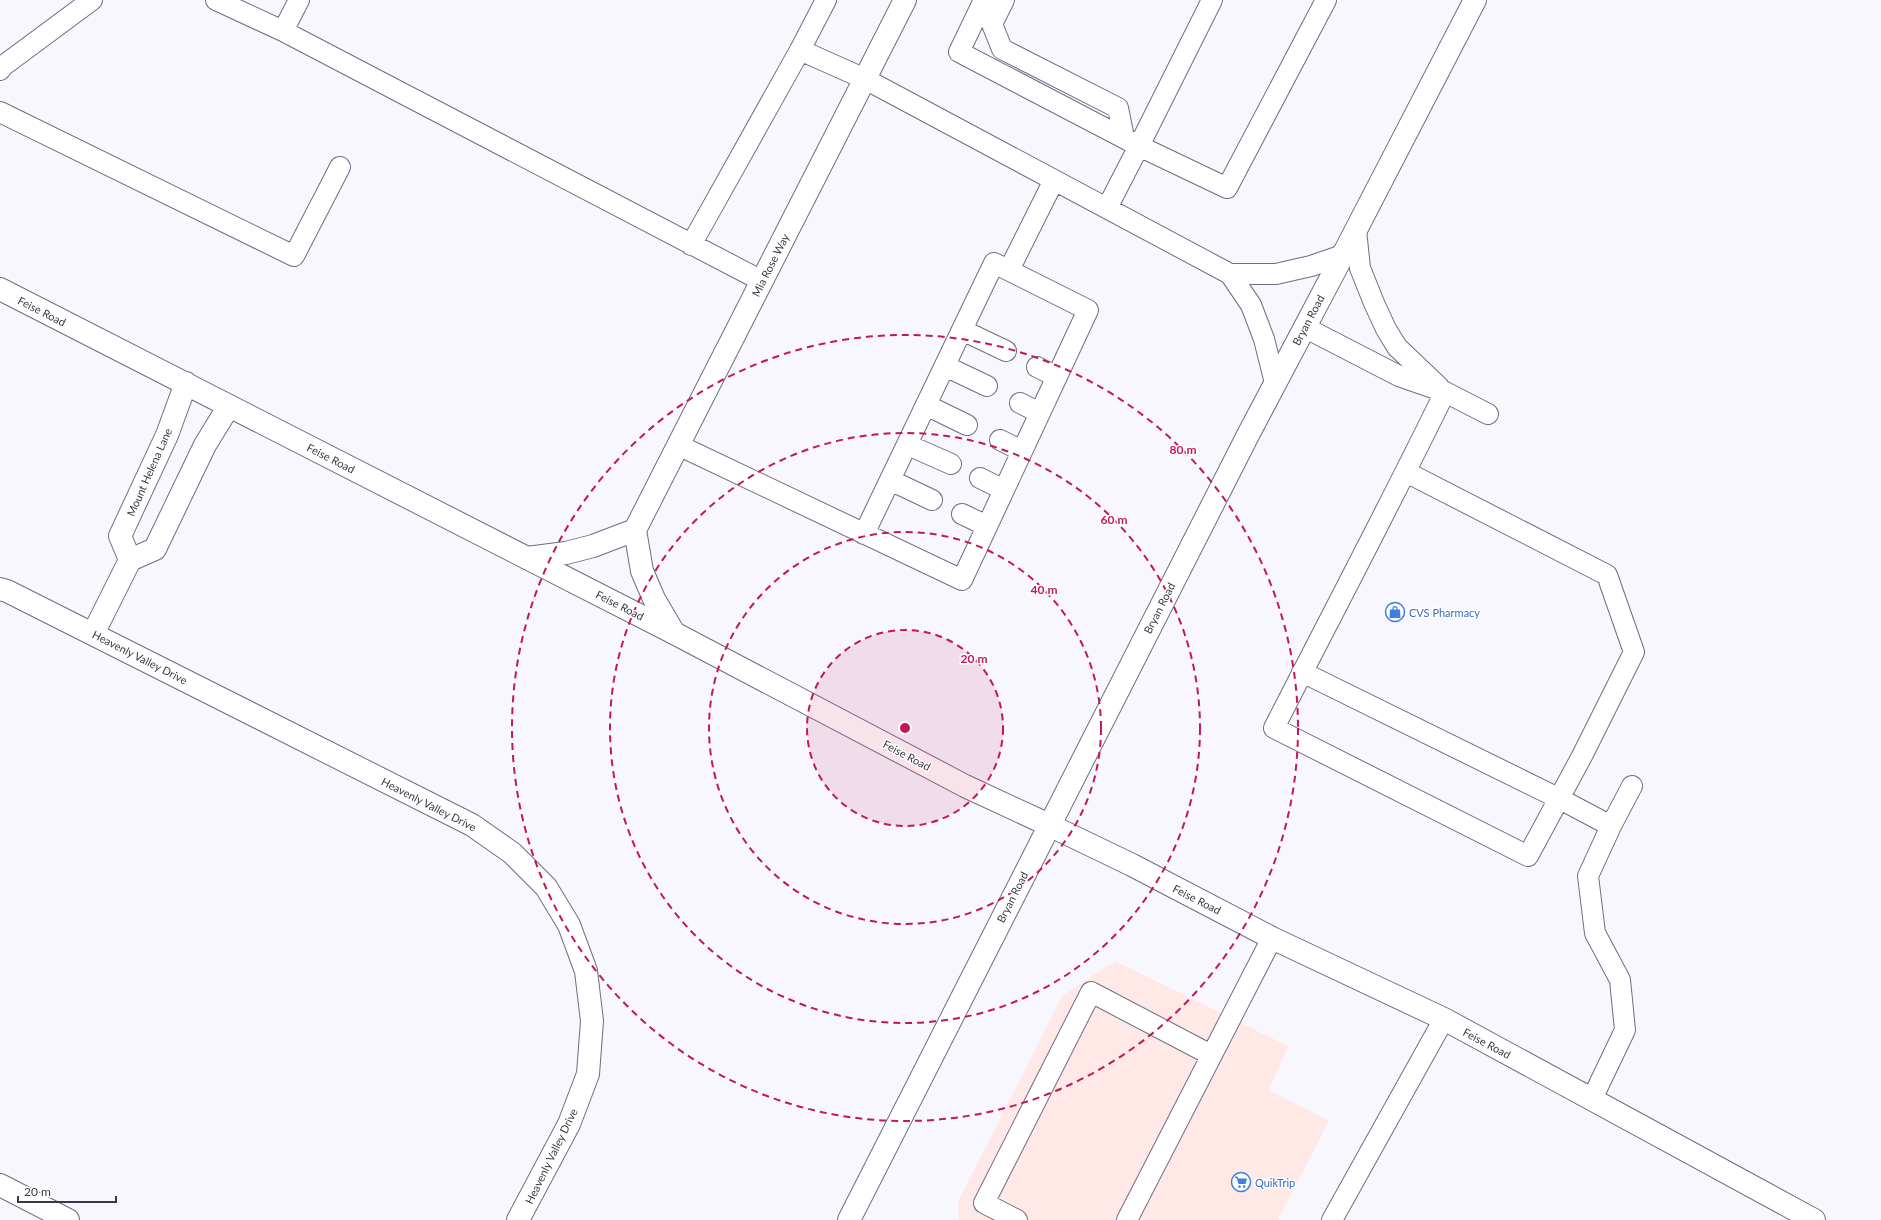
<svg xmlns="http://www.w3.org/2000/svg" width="1881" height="1220" viewBox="0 0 1881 1220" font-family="Lato,sans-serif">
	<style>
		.commercial { fill: #fee9e6 }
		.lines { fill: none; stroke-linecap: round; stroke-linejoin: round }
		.service-casing { stroke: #706b87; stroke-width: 22 }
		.minor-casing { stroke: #706b87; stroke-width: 24 }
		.tertiary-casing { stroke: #706b87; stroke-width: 24 }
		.secondary-casing { stroke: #706b87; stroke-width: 24 }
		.primary-casing { stroke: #706b87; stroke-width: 24 }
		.service { stroke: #fff; stroke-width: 20 }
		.minor { stroke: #fff; stroke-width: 22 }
		.tertiary { stroke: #fff; stroke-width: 22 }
		.secondary { stroke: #fff; stroke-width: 22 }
		.primary { stroke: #fff; stroke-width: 22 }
		.ring { fill: none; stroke: #c2185b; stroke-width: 2; stroke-dasharray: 7 5 }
		.labels { text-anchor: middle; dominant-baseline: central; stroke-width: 3; stroke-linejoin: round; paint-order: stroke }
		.street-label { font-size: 11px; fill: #3a3744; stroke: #fff }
		.shop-label { font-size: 11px; fill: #366cbe; stroke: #fff; text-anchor: start }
		.centre { fill: #c2185b; stroke: #fff; stroke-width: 2 }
		.ring-label { font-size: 12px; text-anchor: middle; font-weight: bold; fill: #c2185b; stroke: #fff; stroke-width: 3; stroke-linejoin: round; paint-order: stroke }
	</style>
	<rect width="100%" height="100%" fill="#f8f7fe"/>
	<!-- commercial -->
	<path class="commercial" d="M 1115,961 L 1288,1046 L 1269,1090 L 1329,1121 L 1278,1220 L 959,1220 L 958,1202 L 1062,996 Z"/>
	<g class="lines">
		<!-- service casing -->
		<g class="service-casing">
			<path id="service" d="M 216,0 L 283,31
				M 299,0 L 283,31 L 762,281
				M 826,0 L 800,50 L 865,79 L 1230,274 L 1251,305 L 1264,339 L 1275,383
				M 984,0 L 959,52 L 1139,146 L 1107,208
				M 1004,0 L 992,24 L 1002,49 L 1118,108 L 1124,138
				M 1212,0 L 1139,146 L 1227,188 L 1326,0
				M 0,70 L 3,66 L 92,0
				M 0,112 L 294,256 L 340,167
				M 1356,230 L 1360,268 L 1374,303 L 1386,329 L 1397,347 L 1439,387
				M 691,245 L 800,50
				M 1009,270 L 1054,180
				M 1230,274 L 1276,274 L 1311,266 L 1343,255
				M 1304,327 L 1399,376 L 1445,392 L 1488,414
				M 962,330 L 1006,351
				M 945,366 L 987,386
				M 1037,367 L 1057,377
				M 1020,403 L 1040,413
				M 926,405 L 967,425
				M 1000,440 L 1022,451
				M 678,445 L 962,580 L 1088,310 L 994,263 L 864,534
				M 908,445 L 951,464
				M 1406,472 L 1607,575 L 1634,652 L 1582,756 L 1528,856 L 1274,728 C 1331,616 1390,505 1445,392
				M 980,478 L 1004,490
				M 890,480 L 932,500
				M 962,514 L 987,526
				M 1302,672 L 1560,799 L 1611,826
				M 1592,1099 L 1625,1030 L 1620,980 L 1595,933 L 1588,876 L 1611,826 L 1632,786
				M 1017,1220 L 984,1203 L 1091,992 L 1211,1055
				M 1127,1220 L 1272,938
				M 1332,1220 L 1444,1019"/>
		</g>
		<!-- minor casing -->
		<g class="minor-casing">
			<path id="minor" d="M 527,558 L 566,553 L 593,546 L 635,530
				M 130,560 L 120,536 L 167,435 L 186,383
				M 0,589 L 7,591 L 472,825 L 512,853 L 546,887 L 569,925 L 586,971 L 592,1021 L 588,1074 L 569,1124 L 518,1220
				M 674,633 L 654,599 L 642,571 L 635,530 L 905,0
				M 93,634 L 130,560 L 155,549 L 205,445 L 229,406
				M 0,1185 L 68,1220"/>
		</g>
		<!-- tertiary casing -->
		<g class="tertiary-casing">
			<path id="tertiary" d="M 0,289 L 674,633 L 965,786 L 1049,825"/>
		</g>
		<!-- secondary casing -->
		<g class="secondary-casing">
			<path id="secondary" d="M 1049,825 L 1132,865 L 1272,938 L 1444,1019 L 1814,1220"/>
		</g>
		<!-- primary casing -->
		<g class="primary-casing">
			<path id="primary" d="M 849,1220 L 1249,433 L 1343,255 L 1475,0"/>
		</g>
		<!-- service -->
		<use href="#service" class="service"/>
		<!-- minor -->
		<use href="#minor" class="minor"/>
		<!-- tertiary -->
		<use href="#tertiary" class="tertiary"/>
		<!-- secondary -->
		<use href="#secondary" class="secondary"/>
		<!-- primary -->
		<use href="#primary" class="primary"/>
	</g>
	<!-- distance rings -->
	<circle cx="905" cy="728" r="98" fill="#c2185b" fill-opacity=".12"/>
	<g class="ring">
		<circle cx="905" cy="728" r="98"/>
		<circle cx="905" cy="728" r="196"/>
		<circle cx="905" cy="728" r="295"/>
		<circle cx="905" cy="728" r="393"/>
	</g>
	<!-- icons -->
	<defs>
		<g id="shop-ring" transform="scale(1)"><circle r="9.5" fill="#fff" stroke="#3f7fe0" stroke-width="1.5"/><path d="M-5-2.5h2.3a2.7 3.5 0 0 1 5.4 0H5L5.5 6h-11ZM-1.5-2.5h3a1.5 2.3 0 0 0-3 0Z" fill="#3f7fe0"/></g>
		<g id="supermarket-ring" transform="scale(1)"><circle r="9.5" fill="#fff" stroke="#3f7fe0" stroke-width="1.5"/><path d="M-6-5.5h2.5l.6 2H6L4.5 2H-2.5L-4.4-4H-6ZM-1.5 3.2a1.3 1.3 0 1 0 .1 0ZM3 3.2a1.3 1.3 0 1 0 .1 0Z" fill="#3f7fe0"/></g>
	</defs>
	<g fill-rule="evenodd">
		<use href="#shop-ring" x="1395" y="612"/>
		<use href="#supermarket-ring" x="1241" y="1182"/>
	</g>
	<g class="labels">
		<!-- street labels -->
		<g class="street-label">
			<text transform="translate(770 265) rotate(-63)">Mia Rose Way</text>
			<text transform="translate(42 311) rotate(27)">Feise Road</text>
			<text transform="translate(1308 320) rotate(-62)">Bryan Road</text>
			<text transform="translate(331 458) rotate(27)">Feise Road</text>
			<text transform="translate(149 472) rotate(-66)">Mount Helena Lane</text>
			<text transform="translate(620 605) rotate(27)">Feise Road</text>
			<text transform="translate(1159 608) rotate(-63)">Bryan Road</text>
			<text transform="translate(140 657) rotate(27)">Heavenly Valley Drive</text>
			<text transform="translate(907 755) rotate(28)">Feise Road</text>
			<text transform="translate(429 804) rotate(27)">Heavenly Valley Drive</text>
			<text transform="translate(1012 897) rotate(-63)">Bryan Road</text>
			<text transform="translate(1197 899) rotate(27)">Feise Road</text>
			<text transform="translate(1487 1043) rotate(28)">Feise Road</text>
			<text transform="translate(551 1156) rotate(-64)">Heavenly Valley Drive</text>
		</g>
		<!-- shop labels -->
		<g class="shop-label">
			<text x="1409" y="612">CVS Pharmacy</text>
			<text x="1255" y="1182">QuikTrip</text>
		</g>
	</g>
	<circle cx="905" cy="728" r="6" class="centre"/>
	<g class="ring-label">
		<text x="1183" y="454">80 m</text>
		<text x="1114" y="524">60 m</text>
		<text x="1044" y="594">40 m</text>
		<text x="974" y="663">20 m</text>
	</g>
	<!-- scale -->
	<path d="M18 1196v6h98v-6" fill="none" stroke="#3a3744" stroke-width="2"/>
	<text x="24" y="1196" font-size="12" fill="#3a3744" stroke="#ffffff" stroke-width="3" paint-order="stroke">20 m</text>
</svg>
